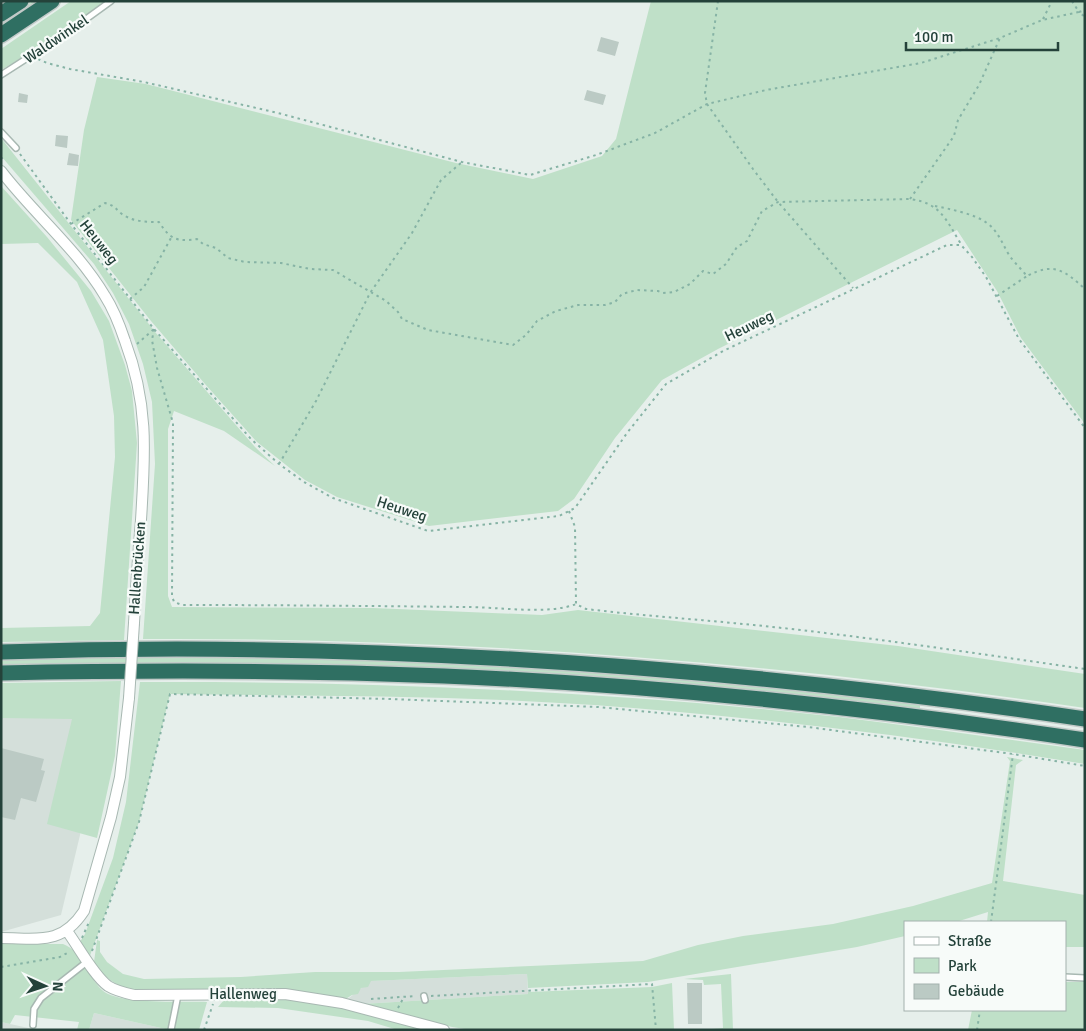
<svg xmlns="http://www.w3.org/2000/svg" width="1086" height="1031" viewBox="0 0 1086 1031" font-family="Signika,sans-serif">
	<style>
		.built { fill: #d4dfda }
		.green { fill: #bfe0c8 }
		.building { fill: #bbcac4 }
		.lines { fill: none; stroke-linecap: round; stroke-linejoin: round }
		.lane-casing { stroke: #a8b8b2; stroke-width: 8 }
		.street-casing { stroke: #a8b8b2; stroke-width: 12 }
		.highway-casing { stroke: #c2cac8; stroke-width: 18 }
		.path { stroke: #86b3a5; stroke-width: 2; stroke-dasharray: 2.5 4; stroke-linecap: butt }
		.lane { stroke: #fff; stroke-width: 5 }
		.street { stroke: #fff; stroke-width: 10 }
		.highway { stroke: #2f6f62; stroke-width: 15 }
		.street-bridge-casing { stroke: #a8b8b2; stroke-width: 12; stroke-linecap: butt }
		.street-bridge { stroke: #fff; stroke-width: 10 }
		.labels { text-anchor: middle; dominant-baseline: central; stroke-width: 4.5; stroke-linejoin: round; paint-order: stroke }
		.street-label { font-size: 15px; fill: #24423a; stroke: #f7fbf9 }
	</style>
	<rect width="100%" height="100%" fill="#e6efeb"/>
	<!-- built -->
	<path class="built" d="M 96,706 L 80,835 L 61,915 L 1,932 L 1,711 Z
		M 527,974 L 528,994 L 362,1004 L 344,1000 L 349,998 L 370,981 Z
		M 94,1013 L 170,1030 L 89,1030 Z
		M 1,1022 L 10,1024 L 38,1030 L 1,1030 Z"/>
	<!-- green -->
	<path class="green" d="M 33,1 L 41,1 L 1,27 L 1,22 Z
		M 71,1 L 107,1 L 52,40 L 1,70 L 1,49 Z
		M 651,1 L 1085,1 L 1085,424 L 1021,338 L 997,291 L 957,230 L 718,349 L 662,380 L 615,438 L 574,499 L 558,511 L 429,526 L 337,497 L 305,480 L 257,442 L 205,384 L 151,321 L 71,220 L 84,130 L 97,77 L 146,84 L 456,163 L 533,179 L 602,156 L 616,139 Z
		M 1,138 L 156,333 L 255,447 L 275,466 L 224,431 L 174,411 L 168,429 L 168,596 L 172,607 L 373,608 L 542,615 L 578,610 L 898,646 L 1085,674 L 1085,708 C 773,662 458,637 143,639 L 155,464 L 152,402 L 143,364 L 129,324 L 113,293 L 94,264 L 1,156 Z
		M 1,186 L 47,237 L 91,291 L 109,321 L 125,365 L 132,391 L 137,443 L 124,640 L 1,642 L 1,628 L 90,626 L 100,613 L 115,457 L 114,416 L 103,340 L 77,282 L 38,243 L 1,244 Z
		M 138,657 C 264,658 390,659 516,666 C 648,674 780,688 912,702 L 920,705 L 920,709 C 615,674 308,656 1,666 L 1,659 Z
		M 121,681 L 115,756 L 97,838 L 47,824 L 72,719 L 3,718 L 1,722 L 1,683 Z
		M 140,682 C 373,681 607,691 839,717 C 921,727 1003,739 1085,750 L 1085,764 C 922,737 758,717 594,705 C 453,695 311,696 170,694 L 139,822 L 88,961 L 78,945 L 85,934 L 113,858 L 126,802 Z
		M 1007,757 L 1023,760 L 1016,765 L 1003,881 L 1085,895 L 1085,947 L 1065,947 L 1065,922 L 987,922 L 988,912 L 956,922 L 905,922 L 905,936 L 857,947 L 648,982 L 528,988 L 527,974 L 371,981 L 368,987 L 361,988 L 358,994 L 352,995 L 344,1000 L 129,990 C 113,983 103,977 94,962 L 97,940 L 100,941 L 100,952 L 107,962 L 123,974 L 144,979 L 241,977 L 315,972 L 399,972 L 643,961 L 698,945 L 743,936 L 833,924 L 913,906 L 992,883 L 1010,761 Z
		M 1,944 L 63,944 C 84,952 87,976 102,990 C 117,1005 184,1001 207,1002 L 199,1030 L 170,1030 L 94,1013 L 89,1030 L 77,1030 L 79,1022 L 15,1015 L 10,1024 L 1,1022 Z
		M 731,974 L 733,1030 L 701,1030 L 723,1028 L 721,984 L 704,985 L 703,980 L 684,979 Z
		M 1065,982 L 1085,982 L 1085,1030 L 968,1030 L 972,1010 L 1065,1010 Z
		M 672,983 L 674,1030 L 471,1030 L 452,1027 L 362,1004 L 528,994 L 528,992 L 652,987 Z
		M 247,997 C 264,998 281,998 298,1000 C 342,1006 385,1018 427,1030 L 398,1030 L 368,1021 L 278,1008 L 218,1007 L 224,1000 Z"/>
	<!-- building -->
	<path class="building" d="M 601,37 L 619,42 L 615,56 L 597,51 Z
		M 587,90 L 606,95 L 603,105 L 584,100 Z
		M 19,93 L 28,95 L 27,103 L 18,102 Z
		M 56,135 L 68,136 L 67,148 L 55,146 Z
		M 69,153 L 79,155 L 78,166 L 67,165 Z
		M 1,748 L 44,759 L 41,770 L 45,771 L 36,802 L 21,798 L 15,820 L 1,817 Z
		M 687,983 L 702,983 L 702,1024 L 688,1024 Z"/>
	<g class="lines">
		<!-- lane casing -->
		<g class="lane-casing">
			<path id="lane" d="M 1,75 L 71,30 L 111,1
				M 1,132 L 16,148
				M 1065,977 L 1085,978
				M 424,996 L 425,1000
				M 33,1025 L 34,1009 L 41,998 L 88,961
				M 171,1030 L 178,995"/>
		</g>
		<!-- street casing -->
		<g class="street-casing">
			<path id="street" d="M 1,171 C 34,214 77,249 105,296 C 114,310 120,326 125,341 C 149,405 145,454 141,520 C 138,554 136,588 134,623
				M 67,931 C 78,946 94,976 108,986 C 116,991 125,993 134,995 L 285,994 L 342,1003 L 444,1030
				M 1,938 C 38,938 61,946 84,911 L 111,817 L 120,777 L 129,698"/>
		</g>
		<!-- highway casing -->
		<g class="highway-casing">
			<path id="highway" d="M 1,14 L 21,1
				M 1,35 L 52,1
				M 1,652 C 363,640 727,666 1085,719
				M 1,673 C 149,670 296,670 444,676 C 658,685 872,708 1085,740"/>
		</g>
		<!-- path -->
		<path class="path" d="M 718,1 L 705,93 L 707,104 L 753,169 L 778,202 L 853,288
			M 1072,1 L 1079,12 L 1085,10
			M 1043,19 L 1052,1
			M 38,59 L 47,63 L 70,69 L 144,82 L 278,113 L 462,162 L 530,175 L 596,155 L 655,133 L 707,104 L 766,90 L 921,63 L 1000,38 L 1042,20 L 1079,12 L 1085,17
			M 20,154 L 71,224 L 154,329 L 251,439 L 279,464 L 304,482 L 333,498 L 428,531 L 559,516 L 575,508 L 627,433 L 666,384 L 723,351 L 947,245 L 961,245 L 972,257 L 986,277 L 1019,339 L 1085,428
			M 1,157 L 5,162
			M 910,199 L 954,136 L 958,120 L 979,85 L 1000,38
			M 935,206 C 950,209 975,214 987,223 C 998,231 1002,243 1009,255 C 1014,262 1021,269 1027,276 C 1054,262 1064,270 1085,289
			M 71,224 L 105,203 C 117,206 116,211 125,216 C 136,222 148,222 159,222 C 170,239 176,242 197,239 L 203,244 L 216,248 L 228,258 L 245,262 L 281,263 L 310,269 L 333,270 L 386,301 L 398,312 L 402,319 L 428,330 L 513,345 L 526,335 L 537,321 L 556,311 L 578,305 L 605,305 L 615,302 L 622,294 L 637,290 L 658,291 L 663,293 L 674,292 L 690,284 L 703,271 L 713,274 L 726,264 L 737,247 L 747,241 L 762,211 L 778,202 L 910,199 C 941,203 946,220 961,244
			M 997,296 L 1027,276
			M 130,299 L 144,287 L 171,238
			M 154,329 L 152,340 L 157,368 L 173,423 L 172,596 L 174,602 L 182,605 C 277,605 372,606 467,607 C 497,607 549,615 576,604
			M 137,344 L 154,329
			M 279,464 L 316,401 L 370,293 L 412,233 L 441,180 L 462,162
			M 569,511 L 575,527 L 576,604 L 586,609 C 654,617 723,621 791,629 C 889,640 987,655 1085,669
			M 991,922 L 1013,754
			M 82,938 L 89,922
			M 92,951 L 139,822 L 170,694 L 391,699 L 598,707 L 808,727 L 1013,754 L 1085,766
			M 1,967 L 60,957 L 69,952
			M 431,996 L 652,984 L 656,1030
			M 371,999 L 416,996
			M 398,1008 L 404,997
			M 204,1030 L 213,1004
			M 977,1030 L 980,1010"/>
		<!-- lane -->
		<use href="#lane" class="lane"/>
		<!-- street -->
		<use href="#street" class="street"/>
		<!-- highway -->
		<use href="#highway" class="highway"/>
		<!-- street-bridge casing -->
		<g class="street-bridge-casing">
			<path id="street-bridge" d="M 129,698 L 134,623"/>
		</g>
		<!-- street-bridge -->
		<use href="#street-bridge" class="street-bridge"/>
	</g>
	<g class="labels">
		<!-- street labels -->
		<g class="street-label">
			<text transform="translate(56 39) rotate(-34)">Waldwinkel</text>
			<text transform="translate(99 242) rotate(52)">Heuweg</text>
			<text transform="translate(749 326) rotate(-26)">Heuweg</text>
			<text transform="translate(402 509) rotate(18)">Heuweg</text>
			<text transform="translate(137 568) rotate(-86)">Hallenbrücken</text>
			<text x="243" y="994">Hallenweg</text>
		</g>
	</g>
	<!-- border -->
	<rect width="1086" height="1031" fill="none" stroke="#24423a" stroke-width="5"/>
	<!-- legend -->
	<rect x="904" y="921" width="162" height="90" fill="#f7fbf9" stroke="#a3b1ad"/>
	<rect x="914" y="937" width="25" height="8" fill="#ffffff" stroke="#a3b1ad"/>
	<text x="948" y="946" font-size="15" fill="#24423a">Straße</text>
	<rect x="914" y="958" width="25" height="15" fill="#bfe0c8" stroke="#a3b1ad"/>
	<text x="948" y="971" font-size="15" fill="#24423a">Park</text>
	<rect x="914" y="984" width="25" height="15" fill="#bbcac4" stroke="#a3b1ad"/>
	<text x="948" y="996" font-size="15" fill="#24423a">Gebäude</text>
	<!-- north arrow -->
	<g transform="translate(45 986) rotate(93)" stroke="#f7fbf9" stroke-width="4" paint-order="stroke">
	<path d="M0-4L9 19L0 12L-9 19Z" fill="#24423a"/>
	<text y="-8" font-size="14" font-weight="bold" text-anchor="middle" fill="#24423a">N</text>
	</g>
	<!-- scale -->
	<path d="M906 42v8h152v-8" fill="none" stroke="#24423a" stroke-width="2.5"/>
	<text x="914" y="42" font-size="15" fill="#24423a" stroke="#f7fbf9" stroke-width="4" paint-order="stroke">100 m</text>
</svg>
